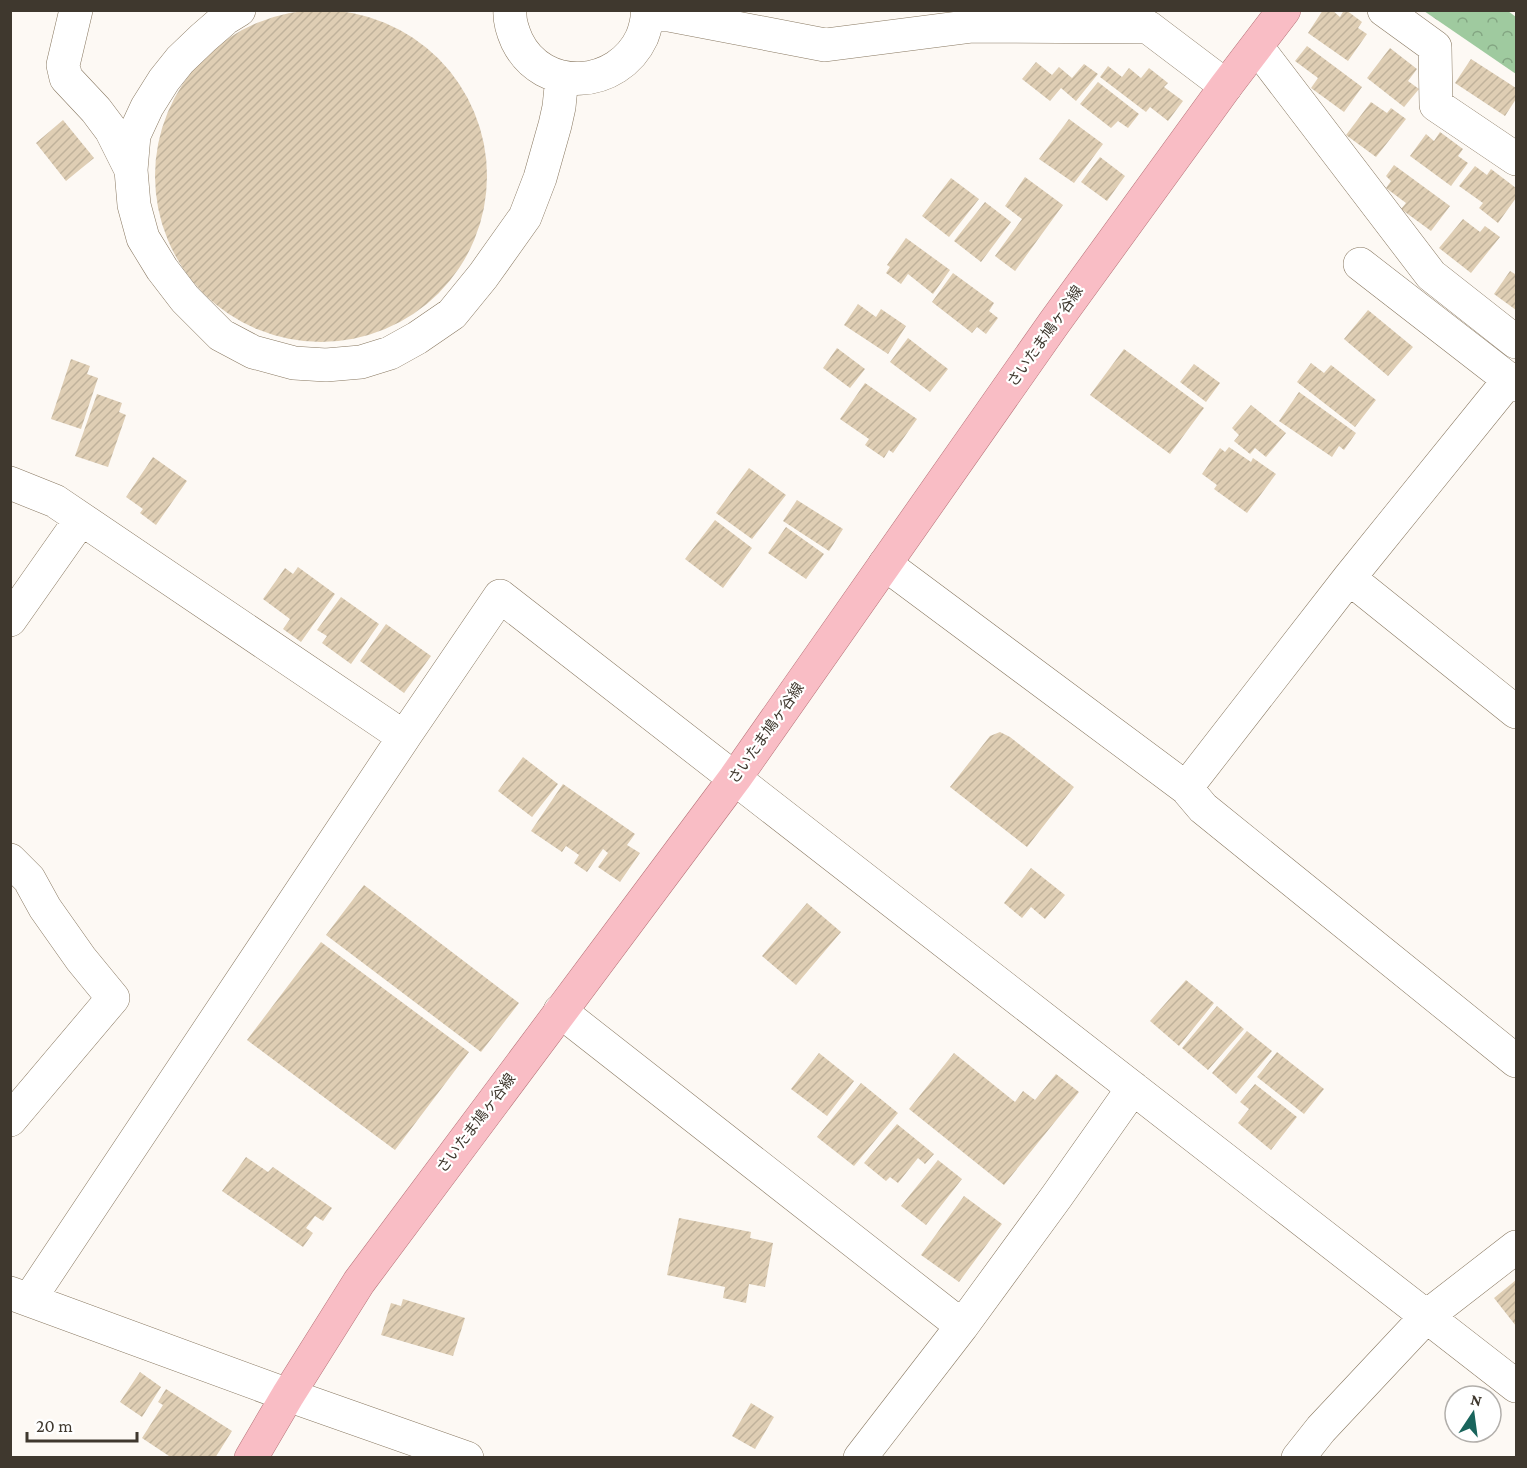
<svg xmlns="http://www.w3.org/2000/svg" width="1527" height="1468" viewBox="0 0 1527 1468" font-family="'Crimson Pro','Noto Sans JP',serif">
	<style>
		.forest { fill: url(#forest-crowns) }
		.building { fill: url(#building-hatch) }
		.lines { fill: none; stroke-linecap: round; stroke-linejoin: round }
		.minor-casing { stroke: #897962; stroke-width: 34 }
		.major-casing { stroke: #b57277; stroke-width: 34 }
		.minor { stroke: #fff; stroke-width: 33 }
		.major { stroke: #f9bdc5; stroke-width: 33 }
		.labels { text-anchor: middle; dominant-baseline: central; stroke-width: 4.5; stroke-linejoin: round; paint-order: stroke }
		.street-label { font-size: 15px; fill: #3f382e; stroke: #fff }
	</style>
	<defs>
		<pattern id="forest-crowns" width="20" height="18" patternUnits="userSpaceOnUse" patternTransform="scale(1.5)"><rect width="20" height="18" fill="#9fca9f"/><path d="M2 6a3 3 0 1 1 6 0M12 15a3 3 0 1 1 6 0" fill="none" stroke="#83a582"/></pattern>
		<pattern id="building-hatch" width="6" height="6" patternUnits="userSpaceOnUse" patternTransform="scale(1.5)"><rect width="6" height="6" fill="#dfceb4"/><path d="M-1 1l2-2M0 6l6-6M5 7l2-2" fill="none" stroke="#c0b29b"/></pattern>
	</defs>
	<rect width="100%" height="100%" fill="#fdf9f4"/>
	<!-- forest -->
	<path class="forest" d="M 1424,11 L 1508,11 L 1516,17 L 1516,74 Z"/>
	<!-- building -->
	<path class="building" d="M 1323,10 L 1332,10 L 1340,17 L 1344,10 L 1346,10 L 1362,22 L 1358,28 L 1367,34 L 1348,61 L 1308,33 Z
		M155 176a166 166 0 1 1 332 0a166 166 0 1 1-332 0Z
		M 1307,46 L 1362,87 L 1344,112 L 1311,88 L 1318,78 L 1295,61 Z
		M 1390,48 L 1417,69 L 1408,81 L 1419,89 L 1404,107 L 1367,78 Z
		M 1471,59 L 1516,88 L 1516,99 L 1505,116 L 1455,83 Z
		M 1036,62 L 1052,75 L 1059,67 L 1072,78 L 1084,64 L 1098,74 L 1076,101 L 1061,88 L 1050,101 L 1022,79 Z
		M 1108,66 L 1122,77 L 1129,68 L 1141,78 L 1149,68 L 1168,83 L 1164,87 L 1183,101 L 1168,121 L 1150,107 L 1146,112 L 1100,77 Z
		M 1098,82 L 1139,114 L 1128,128 L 1118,121 L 1111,128 L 1080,104 Z
		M 1371,102 L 1387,113 L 1391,108 L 1406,119 L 1376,157 L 1346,135 Z
		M 1069,119 L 1103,144 L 1074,183 L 1039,159 Z
		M 63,120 L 94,158 L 66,181 L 36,143 Z
		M 1440,132 L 1463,149 L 1458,156 L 1468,163 L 1451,186 L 1410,156 L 1426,134 L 1434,141 Z
		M 1100,157 L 1125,176 L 1107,201 L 1081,182 Z
		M 1394,165 L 1450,206 L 1431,231 L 1401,209 L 1406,203 L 1386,188 L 1391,181 L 1386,176 Z
		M 1475,166 L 1487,175 L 1491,169 L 1516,188 L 1516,198 L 1498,223 L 1479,208 L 1483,203 L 1459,186 Z
		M 1025,177 L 1063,205 L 1015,271 L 995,256 L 1022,219 L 1005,206 Z
		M 951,178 L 979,199 L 949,237 L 922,216 Z
		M 985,202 L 1011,222 L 981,262 L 954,241 Z
		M 1463,219 L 1480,232 L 1485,226 L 1500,237 L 1471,273 L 1439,248 Z
		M 906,238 L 950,270 L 933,294 L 908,274 L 901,284 L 886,273 L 890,267 L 887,265 Z
		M 1510,271 L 1515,274 L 1516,271 L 1516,310 L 1494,294 Z
		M 953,273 L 994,303 L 989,311 L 998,318 L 986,334 L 977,327 L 972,333 L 932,302 Z
		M 858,304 L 876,317 L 881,309 L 906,326 L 888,354 L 844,325 Z
		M 1368,310 L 1413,347 L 1388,376 L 1344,339 Z
		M 908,338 L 948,369 L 930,392 L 890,362 Z
		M 837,348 L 865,369 L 850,388 L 823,368 Z
		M 1124,349 L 1204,408 L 1170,454 L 1090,395 Z
		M 71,359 L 90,366 L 87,374 L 98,378 L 81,429 L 51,419 Z
		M 1311,363 L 1324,373 L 1331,365 L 1376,400 L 1355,427 L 1297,382 Z
		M 1194,364 L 1220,383 L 1206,402 L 1180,382 Z
		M 865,383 L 917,419 L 893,453 L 889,450 L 884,458 L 865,445 L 869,439 L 840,419 Z
		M 1299,392 L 1356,433 L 1344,450 L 1339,446 L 1332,457 L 1279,421 Z
		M 97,394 L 122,403 L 119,412 L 126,415 L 108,467 L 75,456 Z
		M 1251,405 L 1286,433 L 1266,457 L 1255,448 L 1250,454 L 1234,441 L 1239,435 L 1232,428 Z
		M 1229,447 L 1251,462 L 1253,458 L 1276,474 L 1247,513 L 1214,489 L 1217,485 L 1202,474 L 1220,448 L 1225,452 Z
		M 153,457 L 187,481 L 156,525 L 140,513 L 143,509 L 126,497 Z
		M 749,468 L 786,495 L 752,539 L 716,513 Z
		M 797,500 L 843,529 L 829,551 L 783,521 Z
		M 715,520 L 752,548 L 723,588 L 685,559 Z
		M 786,527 L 824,554 L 806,579 L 768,553 Z
		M 298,567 L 335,594 L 301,642 L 283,629 L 290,619 L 263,599 L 285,568 L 293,574 Z
		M 341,597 L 379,624 L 351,664 L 322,643 L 327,636 L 317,630 Z
		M 386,624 L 431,656 L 404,693 L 360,661 Z
		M 1000,732 L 1010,737 L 1074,787 L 1027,847 L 950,787 L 990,736 Z
		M 523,757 L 558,784 L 532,817 L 498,791 Z
		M 563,784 L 635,834 L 627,845 L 640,853 L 620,882 L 598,867 L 608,853 L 603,849 L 587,872 L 574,863 L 579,855 L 566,846 L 562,852 L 531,831 Z
		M 1031,868 L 1065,895 L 1045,919 L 1031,907 L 1022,918 L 1004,903 Z
		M 364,885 L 519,1003 L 481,1052 L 326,935 Z
		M 807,903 L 841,932 L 796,985 L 762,956 Z
		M 321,942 L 469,1052 L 395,1150 L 247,1040 Z
		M 1186,980 L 1214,1003 L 1179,1046 L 1150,1021 Z
		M 1217,1006 L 1244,1029 L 1208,1070 L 1182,1048 Z
		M 1247,1031 L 1272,1051 L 1236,1094 L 1212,1073 Z
		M 1277,1052 L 1324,1089 L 1304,1114 L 1257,1077 Z
		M 819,1053 L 854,1081 L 827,1116 L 791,1089 Z
		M 954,1053 L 1015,1102 L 1023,1091 L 1035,1100 L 1056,1074 L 1079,1092 L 1004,1185 L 909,1109 Z
		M 861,1083 L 898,1113 L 854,1166 L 817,1137 Z
		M 1255,1084 L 1297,1117 L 1271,1150 L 1238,1123 L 1249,1109 L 1240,1102 Z
		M 897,1124 L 934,1154 L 925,1164 L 918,1158 L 898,1183 L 890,1177 L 886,1181 L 864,1163 Z
		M 246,1157 L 268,1172 L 273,1167 L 332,1208 L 323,1221 L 315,1216 L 306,1228 L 313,1233 L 303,1247 L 222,1191 Z
		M 938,1160 L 962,1179 L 926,1225 L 901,1206 Z
		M 964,1196 L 1002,1224 L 959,1282 L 921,1255 Z
		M 679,1218 L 751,1232 L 750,1238 L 773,1243 L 765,1287 L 749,1284 L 746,1303 L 723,1298 L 725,1287 L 667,1275 Z
		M 1516,1280 L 1516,1326 L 1494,1298 Z
		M 403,1299 L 465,1318 L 453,1356 L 381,1335 L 391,1303 L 401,1306 Z
		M 140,1372 L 161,1387 L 142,1417 L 120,1402 Z
		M 166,1389 L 232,1431 L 215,1458 L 183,1458 L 180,1456 L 179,1458 L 172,1458 L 142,1438 L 163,1405 L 158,1402 Z
		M 751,1403 L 774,1417 L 755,1449 L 732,1436 Z"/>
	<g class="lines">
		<!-- minor casing -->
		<g class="minor-casing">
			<path id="minor" d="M 76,10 L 63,65 L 66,78 L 96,110 L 111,130 L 131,170
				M 239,10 L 226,18 L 203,38 L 180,60 L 164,80 L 147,107 L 134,135 L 131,170 L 134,205 L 143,238 L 162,269 L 185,299 L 221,335 L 253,352 L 294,363 L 326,365 L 361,362 L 390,353 L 417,338 L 452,314 L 483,276 L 525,217 L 540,178 L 555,125 L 559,107 L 562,77
				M 510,10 C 509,21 513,32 517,41 C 543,94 618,89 642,37 C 645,29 648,19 647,10
				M 1384,10 L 1435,47 L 1436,105 L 1516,159
				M 648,15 L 669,15 L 825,45 L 973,26 L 1148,27 L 1226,86
				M 1257,47 L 1431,275 L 1516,342
				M 1360,264 L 1516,385
				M 10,483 L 55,501 L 404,737 L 500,596 L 1516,1386
				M 885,564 L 1186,788 L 1203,808 L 1516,1061
				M 1349,578 L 1516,712
				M 10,620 L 81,519
				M 1186,788 L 1349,578 L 1509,380
				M 10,860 L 29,879 L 45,908 L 81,959 L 113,998 L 10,1120
				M 560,1011 L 962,1326
				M 10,1293 L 288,1395 L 467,1458
				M 29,1300 L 404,737
				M 860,1458 L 962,1326 L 1057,1196 L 1133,1088
				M 1298,1458 L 1321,1429 L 1427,1316 L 1516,1247"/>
		</g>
		<!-- major casing -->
		<g class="major-casing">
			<path id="major" d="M 251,1458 L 288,1395 L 359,1282 L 735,778 L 1054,323 L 1226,86 L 1284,10"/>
		</g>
		<!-- minor -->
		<use href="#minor" class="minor"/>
		<!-- major -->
		<use href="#major" class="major"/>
	</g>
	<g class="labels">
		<!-- street labels -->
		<g class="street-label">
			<text transform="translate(1045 336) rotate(-55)">さいたま鳩ヶ谷線</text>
			<text transform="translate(766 733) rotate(-55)">さいたま鳩ヶ谷線</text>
			<text transform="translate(476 1123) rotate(-53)">さいたま鳩ヶ谷線</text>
		</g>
	</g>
	<!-- border -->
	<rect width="1527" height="1468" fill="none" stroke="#3f382e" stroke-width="24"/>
	<!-- north arrow -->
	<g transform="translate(1473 1414) rotate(13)"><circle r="28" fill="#ffffff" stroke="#b2afab" stroke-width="1.5"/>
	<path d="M0-4.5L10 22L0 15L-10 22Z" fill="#19645c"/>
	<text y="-9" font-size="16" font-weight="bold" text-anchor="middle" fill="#3f382e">N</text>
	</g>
	<!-- scale -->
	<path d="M27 1432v9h110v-9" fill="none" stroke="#3f382e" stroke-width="3"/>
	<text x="36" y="1432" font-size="18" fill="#3f382e" stroke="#ffffff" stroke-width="4.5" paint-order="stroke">20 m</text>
</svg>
